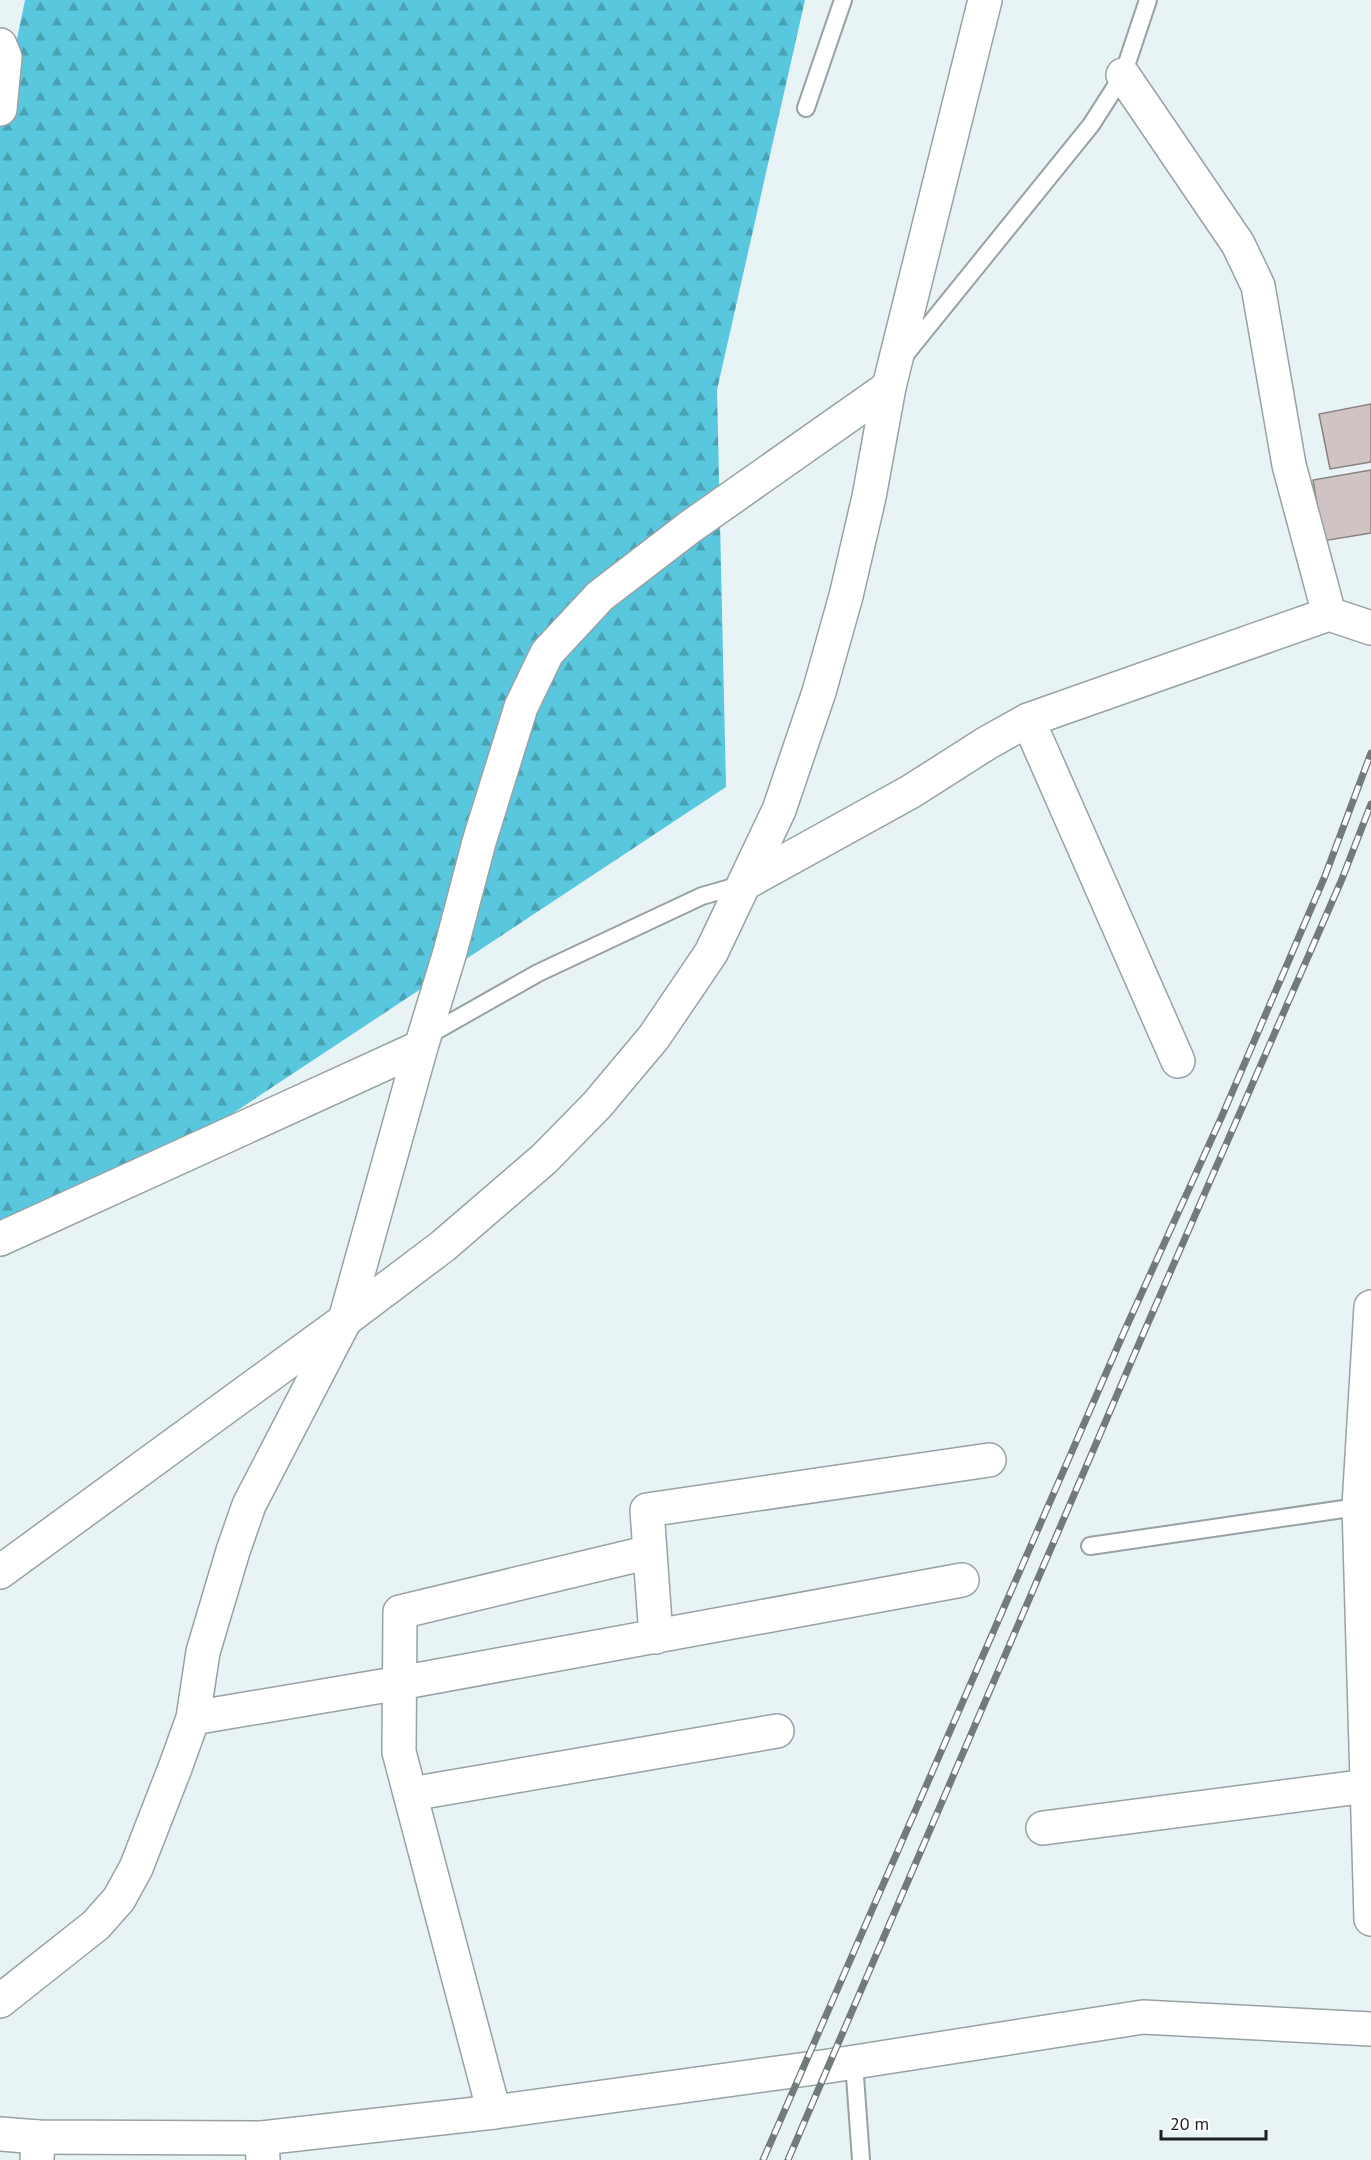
<svg xmlns="http://www.w3.org/2000/svg" width="1371" height="2160" viewBox="0 0 1371 2160" font-family="'PT Sans',sans-serif">
	<style>
		.forest { fill: url(#forest-firs) }
		.building { fill: #cfc4c3; stroke: #8a807f; stroke-width: 1.5 }
		.lines { fill: none; stroke-linecap: round; stroke-linejoin: round }
		.service-casing { stroke: #98a2a4; stroke-width: 20 }
		.minor-casing { stroke: #98a2a4; stroke-width: 36 }
		.tertiary-casing { stroke: #98a2a4; stroke-width: 36 }
		.service { stroke: #fff; stroke-width: 16 }
		.minor { stroke: #fff; stroke-width: 33 }
		.tertiary { stroke: #fff; stroke-width: 33 }
		.rail-casing { stroke: #737a7c; stroke-width: 7 }
		.rail { stroke: #fff; stroke-width: 4.5; stroke-dasharray: 14; stroke-linecap: butt }
	</style>
	<defs>
		<pattern id="forest-firs" width="22" height="20" patternUnits="userSpaceOnUse" patternTransform="scale(1.5)"><rect width="22" height="20" fill="#59c8de"/><path d="M5 1l3.5 6h-7zM16 11l3.5 6h-7z" fill="#49a2b4"/></pattern>
	</defs>
	<rect width="100%" height="100%" fill="#e8f3f5"/>
	<!-- forest -->
	<path class="forest" d="M 25,0 L 805,0 L 717,390 L 726,787 L 185,1145 L 0,1252 L 0,121 Z"/>
	<!-- building -->
	<path class="building" d="M 1371,404 L 1371,462 L 1330,469 L 1319,414 Z
		M 1371,470 L 1371,533 L 1323,541 L 1313,480 Z"/>
	<g class="lines">
		<!-- service casing -->
		<g class="service-casing">
			<path id="service" d="M 806,108 L 843,0
				M 905,355 L 1091,125 L 1123,75 L 1148,0
				M 425,1037 L 538,973 L 702,896 L 744,884
				M 1090,1546 L 1364,1506
				M 854,2062 L 861,2160"/>
		</g>
		<!-- minor casing -->
		<g class="minor-casing">
			<path id="minor" d="M 0,45 L 5,57 L 0,109
				M 1123,75 L 1238,244 L 1258,286 L 1289,465 L 1329,614 L 1371,628
				M 1028,720 L 1178,1061
				M 747,882 L 910,792 L 987,743 L 1028,720 L 1329,614
				M 0,1239 L 421,1047
				M 1371,1307 L 1359,1506 L 1371,1919
				M 650,1552 L 400,1612 L 399,1752 L 494,2112 L 829,2066 L 1143,2017 L 1371,2029
				M 656,1637 L 647,1510 L 989,1460
				M 193,1718 L 400,1683 L 962,1580
				M 411,1794 L 777,1731
				M 1043,1828 L 1367,1786
				M 0,2001 L 96,1925 L 119,1899 L 136,1868 L 175,1768 L 193,1718 L 203,1652 L 233,1551 L 249,1505 L 345,1320 L 421,1047 L 450,952 L 479,842 L 521,707 L 547,653 L 600,596 L 690,527 L 889,387
				M 262,2138 L 263,2160
				M 37,2160 L 38,2137"/>
		</g>
		<!-- tertiary casing -->
		<g class="tertiary-casing">
			<path id="tertiary" d="M 0,1572 L 345,1320 L 443,1246 L 544,1159 L 597,1105 L 654,1037 L 711,953 L 779,810 L 819,692 L 846,596 L 869,497 L 889,387 L 985,0
				M 0,2134 L 38,2137 L 262,2138 L 494,2112"/>
		</g>
		<!-- service -->
		<use href="#service" class="service"/>
		<!-- minor -->
		<use href="#minor" class="minor"/>
		<!-- tertiary -->
		<use href="#tertiary" class="tertiary"/>
		<!-- rail casing -->
		<g class="rail-casing">
			<path id="rail" d="M 763,2160 L 1124,1332 L 1222,1116 L 1325,876 L 1371,753
				M 788,2160 L 1141,1339 L 1342,879 L 1371,804"/>
		</g>
		<!-- rail -->
		<use href="#rail" class="rail"/>
	</g>
	<!-- scale -->
	<path d="M1161 2130v9h105v-9" fill="none" stroke="#1c2021" stroke-width="3"/>
	<text x="1170" y="2130" font-size="18" fill="#1c2021" stroke="#ffffff" stroke-width="4.5" paint-order="stroke">20 m</text>
</svg>
